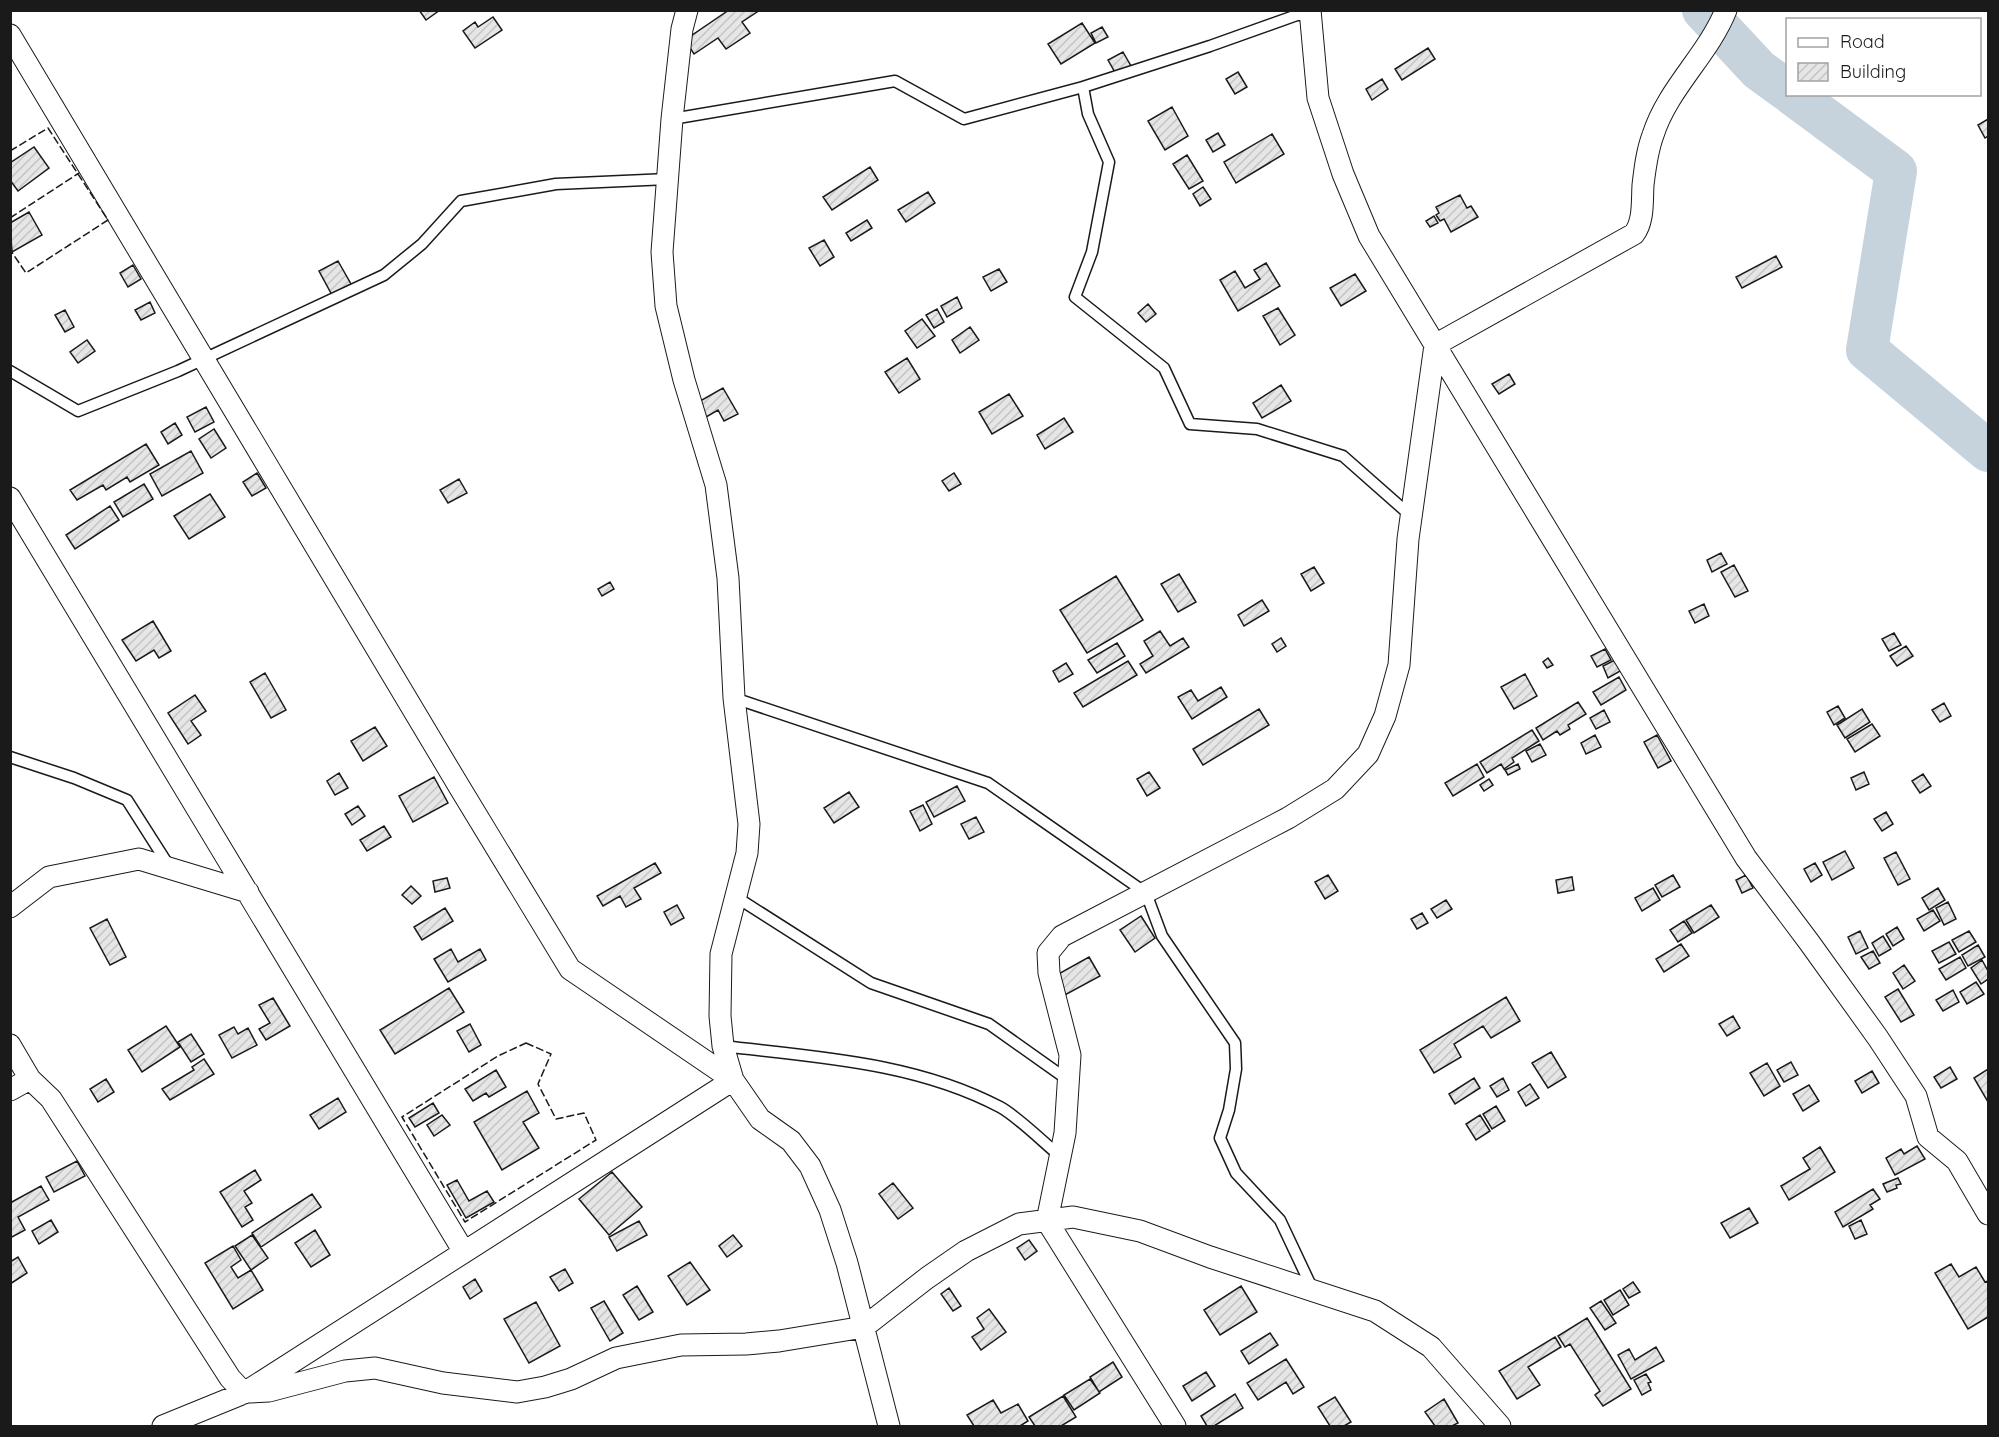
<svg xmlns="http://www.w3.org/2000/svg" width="1999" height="1437" viewBox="0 0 1999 1437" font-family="Quicksand,sans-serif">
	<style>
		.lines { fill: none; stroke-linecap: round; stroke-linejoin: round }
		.river { stroke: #c6d2dc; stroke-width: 42 }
		.building { fill: url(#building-hatch); stroke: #1a1a1a; stroke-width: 1.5 }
		.service-casing { stroke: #1a1a1a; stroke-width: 13 }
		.minor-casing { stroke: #1a1a1a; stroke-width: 23 }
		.service { stroke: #fff; stroke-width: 10 }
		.minor { stroke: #fff; stroke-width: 21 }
		.fence { stroke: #1a1a1a; stroke-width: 1.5; stroke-dasharray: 8 3; stroke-linecap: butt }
	</style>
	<defs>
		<pattern id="building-hatch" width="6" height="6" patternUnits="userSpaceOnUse" patternTransform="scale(1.5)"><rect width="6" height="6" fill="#e6e6e6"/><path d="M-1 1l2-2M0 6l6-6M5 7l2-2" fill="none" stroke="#c5c5c5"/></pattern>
	</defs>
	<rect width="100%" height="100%" fill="#fff"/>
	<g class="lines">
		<!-- river -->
		<path class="river" d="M 1703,10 L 1759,70 L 1788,91
			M 1792,94 L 1896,171 L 1867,350 L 1988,451"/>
	</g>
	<!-- building -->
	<path class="building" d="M 419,10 L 440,10 L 426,20 Z
		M 729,10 L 760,10 L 742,22 L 750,33 L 726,49 L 718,38 L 694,54 L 685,40 Z
		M 493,17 L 502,30 L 475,48 L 463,31 L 475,22 L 478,27 Z
		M 1082,23 L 1095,43 L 1061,64 L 1048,44 Z
		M 1102,27 L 1108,37 L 1096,43 L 1091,33 Z
		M 1428,48 L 1435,59 L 1402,80 L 1395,69 Z
		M 1123,52 L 1131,66 L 1116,74 L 1108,60 Z
		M 1238,72 L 1247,87 L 1235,94 L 1226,79 Z
		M 1382,79 L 1388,89 L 1372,100 L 1366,89 Z
		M 1172,107 L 1188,136 L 1165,150 L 1148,121 Z
		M 1988,119 L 1988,136 L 1985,138 L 1978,125 Z
		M 1218,133 L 1225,145 L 1213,152 L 1206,140 Z
		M 1272,134 L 1284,154 L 1236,183 L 1224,162 Z
		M 34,147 L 49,168 L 18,191 L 10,180 L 10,163 Z
		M 1187,155 L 1203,181 L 1189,189 L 1173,164 Z
		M 870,167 L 878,180 L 832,210 L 823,197 Z
		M 1203,187 L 1211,199 L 1200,206 L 1193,194 Z
		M 928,192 L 935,203 L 906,222 L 898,210 Z
		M 1460,195 L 1467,208 L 1471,206 L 1478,217 L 1451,232 L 1444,219 L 1440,221 L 1436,215 L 1439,213 L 1436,207 Z
		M 29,212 L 42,235 L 12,252 L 10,223 Z
		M 1434,216 L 1438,223 L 1430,227 L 1426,221 Z
		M 867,220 L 872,228 L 851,241 L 846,233 Z
		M 824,240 L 834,257 L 820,266 L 809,248 Z
		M 1776,256 L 1782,267 L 1742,288 L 1736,277 Z
		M 338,261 L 351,284 L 332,295 L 319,271 Z
		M 1266,263 L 1280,286 L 1238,311 L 1220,280 L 1235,271 L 1245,288 L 1260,279 L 1254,270 Z
		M 133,265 L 141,279 L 128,287 L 120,273 Z
		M 999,269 L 1007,282 L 991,291 L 983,277 Z
		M 1355,274 L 1366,291 L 1341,306 L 1330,288 Z
		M 957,297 L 962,308 L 947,317 L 941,306 Z
		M 150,302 L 155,313 L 141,320 L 135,310 Z
		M 1148,304 L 1156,314 L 1146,322 L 1138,313 Z
		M 1278,308 L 1295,335 L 1280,345 L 1263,316 Z
		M 937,309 L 944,322 L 934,328 L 926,315 Z
		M 65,310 L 74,327 L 65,332 L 55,315 Z
		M 922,319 L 935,336 L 917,348 L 905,331 Z
		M 970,327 L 979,340 L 960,353 L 952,340 Z
		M 87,340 L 95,351 L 78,363 L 70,352 Z
		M 907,358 L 920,379 L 899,393 L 885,372 Z
		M 1509,374 L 1515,384 L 1499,394 L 1492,384 Z
		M 1281,385 L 1291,401 L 1262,418 L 1253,403 Z
		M 723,388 L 738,414 L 724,421 L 718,410 L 701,420 L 693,405 Z
		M 1009,394 L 1023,416 L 992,434 L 979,412 Z
		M 206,407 L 214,422 L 195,432 L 187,417 Z
		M 1064,418 L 1073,432 L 1045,449 L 1037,435 Z
		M 175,423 L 182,435 L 168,444 L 161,432 Z
		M 214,429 L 226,448 L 211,458 L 199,439 Z
		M 146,444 L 159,465 L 130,482 L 127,477 L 106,490 L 103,485 L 77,500 L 70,490 Z
		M 191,451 L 203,473 L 162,496 L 150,474 Z
		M 257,473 L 266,488 L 252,496 L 243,482 Z
		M 954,473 L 961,484 L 949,491 L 942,481 Z
		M 459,479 L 467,493 L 448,503 L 440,490 Z
		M 144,484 L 153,499 L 123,517 L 114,502 Z
		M 210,494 L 225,517 L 189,539 L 174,516 Z
		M 110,506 L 119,520 L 75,549 L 66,535 Z
		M 1721,553 L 1727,564 L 1712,572 L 1707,560 Z
		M 1734,565 L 1748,591 L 1735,597 L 1721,572 Z
		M 1314,567 L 1324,583 L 1311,591 L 1301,574 Z
		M 1179,574 L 1196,602 L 1178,612 L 1161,584 Z
		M 1116,576 L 1143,620 L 1087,653 L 1060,610 Z
		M 610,582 L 614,589 L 602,596 L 598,589 Z
		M 1262,600 L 1269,611 L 1244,626 L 1238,615 Z
		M 1704,604 L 1709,616 L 1695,623 L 1689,611 Z
		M 153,621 L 171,651 L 159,658 L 154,650 L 136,661 L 122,640 Z
		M 1160,631 L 1170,646 L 1183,638 L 1189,647 L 1146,673 L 1140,664 L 1153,656 L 1144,641 Z
		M 1894,633 L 1901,645 L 1889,651 L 1882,639 Z
		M 1281,638 L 1286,646 L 1277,652 L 1272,644 Z
		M 1117,643 L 1125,656 L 1097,673 L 1088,660 Z
		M 1906,646 L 1913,656 L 1897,666 L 1890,656 Z
		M 1605,649 L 1611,660 L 1597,667 L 1591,656 Z
		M 1548,658 L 1553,665 L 1547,668 L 1543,662 Z
		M 1617,659 L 1622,670 L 1608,678 L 1603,666 Z
		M 1128,661 L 1137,675 L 1083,707 L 1074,693 Z
		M 1066,663 L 1073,674 L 1059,682 L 1053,671 Z
		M 265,673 L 286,710 L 271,718 L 250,682 Z
		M 1525,674 L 1537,696 L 1514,709 L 1501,687 Z
		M 1619,677 L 1626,690 L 1601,705 L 1593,692 Z
		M 1221,687 L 1227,697 L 1192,719 L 1178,697 L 1191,690 L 1198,701 Z
		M 195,695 L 206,711 L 191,721 L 201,735 L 188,744 L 168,713 Z
		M 1578,702 L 1586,714 L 1568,725 L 1570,729 L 1560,735 L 1557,731 L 1543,740 L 1536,728 Z
		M 1944,703 L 1951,716 L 1940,722 L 1932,710 Z
		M 1838,706 L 1845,718 L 1834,725 L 1827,712 Z
		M 1259,709 L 1269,725 L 1203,765 L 1193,749 Z
		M 1862,709 L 1870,722 L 1845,738 L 1837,725 Z
		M 1604,710 L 1610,722 L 1596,729 L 1590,718 Z
		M 1872,724 L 1880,736 L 1855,752 L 1847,739 Z
		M 375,727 L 387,746 L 363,761 L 351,741 Z
		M 1532,730 L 1539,741 L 1512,758 L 1514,762 L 1504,769 L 1501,764 L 1487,773 L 1480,762 Z
		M 1595,735 L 1601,747 L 1586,754 L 1581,743 Z
		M 1657,735 L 1671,761 L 1658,768 L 1644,742 Z
		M 1540,744 L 1546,755 L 1532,762 L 1526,751 Z
		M 1477,764 L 1484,777 L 1453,796 L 1445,783 Z
		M 1518,764 L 1520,769 L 1508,775 L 1505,770 Z
		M 1149,772 L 1160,788 L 1147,796 L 1137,779 Z
		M 1864,772 L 1869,784 L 1856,790 L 1851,778 Z
		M 339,773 L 348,788 L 335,795 L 327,781 Z
		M 1923,774 L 1931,786 L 1920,793 L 1912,781 Z
		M 434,777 L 448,803 L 413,822 L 399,796 Z
		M 1489,779 L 1493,785 L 1484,791 L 1480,785 Z
		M 957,786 L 965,801 L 934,817 L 926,802 Z
		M 849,792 L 859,807 L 834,823 L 824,808 Z
		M 923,805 L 932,824 L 920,831 L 910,811 Z
		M 358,806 L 365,816 L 352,825 L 345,814 Z
		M 1886,812 L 1893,824 L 1882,831 L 1874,819 Z
		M 976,817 L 984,832 L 969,839 L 961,824 Z
		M 384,826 L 391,837 L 367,851 L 360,840 Z
		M 1845,851 L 1854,868 L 1832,880 L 1823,862 Z
		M 1896,852 L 1910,879 L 1898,885 L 1884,858 Z
		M 655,863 L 661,873 L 634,888 L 641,899 L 626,907 L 620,896 L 603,906 L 597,896 Z
		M 1815,863 L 1822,875 L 1811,882 L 1804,869 Z
		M 1328,875 L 1338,891 L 1325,899 L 1315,882 Z
		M 1673,875 L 1680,887 L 1662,897 L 1655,885 Z
		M 1746,875 L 1753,888 L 1742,893 L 1736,880 Z
		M 1572,877 L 1574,890 L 1558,893 L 1556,880 Z
		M 447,878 L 450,888 L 435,892 L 433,881 Z
		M 411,886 L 421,896 L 412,904 L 402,895 Z
		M 1653,888 L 1660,900 L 1642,911 L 1635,898 Z
		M 1938,888 L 1945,900 L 1929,910 L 1922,898 Z
		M 1446,900 L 1452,909 L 1437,918 L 1431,909 Z
		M 1948,902 L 1956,919 L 1944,925 L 1936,908 Z
		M 677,905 L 684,918 L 671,925 L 664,912 Z
		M 1711,905 L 1719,917 L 1694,933 L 1686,920 Z
		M 445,908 L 453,921 L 422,940 L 414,927 Z
		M 1933,910 L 1940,921 L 1924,931 L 1917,919 Z
		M 1422,913 L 1428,923 L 1417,929 L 1411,919 Z
		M 1141,916 L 1155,938 L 1135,952 L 1120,930 Z
		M 107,919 L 126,957 L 110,965 L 90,928 Z
		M 1684,921 L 1692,933 L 1678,942 L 1670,930 Z
		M 1897,927 L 1904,939 L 1893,946 L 1886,934 Z
		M 1860,931 L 1868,948 L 1856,954 L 1848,937 Z
		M 1969,931 L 1976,942 L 1959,952 L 1952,940 Z
		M 1883,936 L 1891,949 L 1879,956 L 1872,943 Z
		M 1949,942 L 1956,954 L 1939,963 L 1932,951 Z
		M 1681,944 L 1689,956 L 1664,972 L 1656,959 Z
		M 1978,945 L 1985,957 L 1968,966 L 1962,955 Z
		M 451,949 L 458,962 L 480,949 L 486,960 L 448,982 L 434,959 Z
		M 1873,951 L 1880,963 L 1869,969 L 1861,957 Z
		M 1089,957 L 1100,976 L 1063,996 L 1053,977 Z
		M 1960,957 L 1966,968 L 1946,980 L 1939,969 Z
		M 1982,960 L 1988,971 L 1988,979 L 1981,984 L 1971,968 Z
		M 1904,965 L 1915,981 L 1903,989 L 1893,973 Z
		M 1976,982 L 1984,994 L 1967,1004 L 1960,992 Z
		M 449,988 L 464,1012 L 395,1054 L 380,1030 Z
		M 1898,989 L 1914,1015 L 1901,1022 L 1885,997 Z
		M 1953,990 L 1959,1002 L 1943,1011 L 1936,1000 Z
		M 1506,997 L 1520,1021 L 1491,1038 L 1483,1026 L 1454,1044 L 1461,1057 L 1434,1073 L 1420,1050 Z
		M 273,998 L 290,1026 L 266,1040 L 259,1029 L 270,1023 L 259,1005 Z
		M 1733,1016 L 1740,1028 L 1727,1036 L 1719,1024 Z
		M 470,1024 L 481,1045 L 469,1052 L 457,1031 Z
		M 166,1026 L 180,1047 L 142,1072 L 128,1050 Z
		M 234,1027 L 238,1034 L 248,1028 L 257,1045 L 232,1058 L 219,1035 Z
		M 191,1034 L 204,1054 L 191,1062 L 178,1042 Z
		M 1551,1052 L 1566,1077 L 1548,1088 L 1532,1063 Z
		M 204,1059 L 214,1074 L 170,1100 L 162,1089 L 194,1070 L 192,1067 Z
		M 1791,1062 L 1798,1075 L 1784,1082 L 1777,1070 Z
		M 1767,1063 L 1780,1086 L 1764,1096 L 1750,1073 Z
		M 1950,1067 L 1957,1079 L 1941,1088 L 1934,1077 Z
		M 1988,1069 L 1988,1102 L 1974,1078 Z
		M 496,1070 L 506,1087 L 489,1097 L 486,1093 L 473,1101 L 465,1089 Z
		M 1872,1071 L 1879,1083 L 1862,1093 L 1855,1081 Z
		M 1474,1078 L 1480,1088 L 1455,1104 L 1449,1094 Z
		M 1503,1078 L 1509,1090 L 1497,1097 L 1490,1086 Z
		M 106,1079 L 114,1092 L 98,1102 L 90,1089 Z
		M 1530,1084 L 1539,1098 L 1526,1106 L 1518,1092 Z
		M 1809,1085 L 1819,1101 L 1803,1111 L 1793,1094 Z
		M 527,1091 L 539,1113 L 523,1122 L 539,1148 L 502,1170 L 474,1122 Z
		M 338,1098 L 346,1112 L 319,1129 L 310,1115 Z
		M 433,1103 L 439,1113 L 415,1127 L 409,1118 Z
		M 1496,1106 L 1505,1121 L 1492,1129 L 1483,1114 Z
		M 442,1115 L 450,1125 L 434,1136 L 427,1125 Z
		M 1480,1115 L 1490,1131 L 1476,1140 L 1466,1124 Z
		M 1917,1146 L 1925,1159 L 1895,1175 L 1886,1158 L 1901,1149 L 1904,1154 Z
		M 1820,1147 L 1835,1172 L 1789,1200 L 1781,1186 L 1810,1169 L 1803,1158 Z
		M 77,1161 L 85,1176 L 54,1192 L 46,1177 Z
		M 255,1170 L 261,1180 L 244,1191 L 252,1203 L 245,1207 L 253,1220 L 242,1227 L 220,1192 Z
		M 612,1172 L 642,1207 L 609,1235 L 579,1199 Z
		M 1898,1178 L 1901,1184 L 1896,1185 L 1897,1188 L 1887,1192 L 1883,1184 Z
		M 457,1180 L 469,1201 L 487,1191 L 494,1202 L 466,1218 L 447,1185 Z
		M 893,1183 L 913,1208 L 898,1219 L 879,1194 Z
		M 41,1186 L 49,1200 L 18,1217 L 25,1230 L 10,1238 L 10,1203 Z
		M 1873,1189 L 1880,1199 L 1870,1205 L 1873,1209 L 1843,1227 L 1835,1212 Z
		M 312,1194 L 321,1207 L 261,1247 L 252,1233 Z
		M 1749,1208 L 1758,1223 L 1730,1238 L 1721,1223 Z
		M 51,1220 L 58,1232 L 39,1244 L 32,1231 Z
		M 1861,1220 L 1867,1234 L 1855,1239 L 1849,1226 Z
		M 639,1221 L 647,1235 L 617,1251 L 609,1237 Z
		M 315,1230 L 330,1255 L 311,1267 L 295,1243 Z
		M 252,1235 L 268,1258 L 251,1270 L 235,1246 Z
		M 733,1235 L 742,1246 L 727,1257 L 719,1246 Z
		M 1029,1240 L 1037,1251 L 1025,1260 L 1017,1248 Z
		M 233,1246 L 241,1260 L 231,1267 L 238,1278 L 251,1270 L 263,1290 L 233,1309 L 205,1263 Z
		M 18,1257 L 27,1273 L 10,1284 L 10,1262 Z
		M 690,1262 L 710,1290 L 687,1305 L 668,1276 Z
		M 1951,1264 L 1959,1277 L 1976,1267 L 1985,1282 L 1988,1281 L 1988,1317 L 1968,1329 L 1935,1273 Z
		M 565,1269 L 573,1283 L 559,1291 L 550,1277 Z
		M 475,1279 L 482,1291 L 470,1299 L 463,1287 Z
		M 1633,1282 L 1640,1292 L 1629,1298 L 1623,1289 Z
		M 637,1286 L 653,1312 L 639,1320 L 623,1295 Z
		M 1241,1286 L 1257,1312 L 1220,1335 L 1204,1310 Z
		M 949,1288 L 961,1306 L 953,1311 L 941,1294 Z
		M 1620,1290 L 1629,1305 L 1613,1315 L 1604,1300 Z
		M 604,1301 L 623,1333 L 610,1341 L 591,1308 Z
		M 1601,1301 L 1616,1323 L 1605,1330 L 1590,1308 Z
		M 536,1302 L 560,1346 L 529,1363 L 504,1319 Z
		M 989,1309 L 1006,1332 L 981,1350 L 972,1337 L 984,1329 L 977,1318 Z
		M 1587,1318 L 1631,1389 L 1603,1406 L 1595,1395 L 1600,1391 L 1570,1344 L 1565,1347 L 1558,1336 Z
		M 1270,1333 L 1278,1345 L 1249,1364 L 1241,1351 Z
		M 1555,1337 L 1561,1347 L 1528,1367 L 1540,1385 L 1517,1399 L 1499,1371 Z
		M 1656,1347 L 1664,1361 L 1631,1379 L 1618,1355 L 1629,1349 L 1635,1360 Z
		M 1286,1359 L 1304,1387 L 1293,1394 L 1286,1382 L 1258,1400 L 1247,1383 Z
		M 1113,1362 L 1122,1377 L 1099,1392 L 1090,1377 Z
		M 1206,1372 L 1215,1386 L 1192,1401 L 1183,1386 Z
		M 1646,1374 L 1651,1382 L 1648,1383 L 1651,1390 L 1642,1395 L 1634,1380 Z
		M 1090,1379 L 1100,1393 L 1074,1410 L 1064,1395 Z
		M 1235,1394 L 1243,1408 L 1214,1426 L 1207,1426 L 1201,1416 Z
		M 1063,1396 L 1076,1417 L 1061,1426 L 1035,1426 L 1029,1417 Z
		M 1335,1397 L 1351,1422 L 1344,1426 L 1330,1426 L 1318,1407 Z
		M 1444,1399 L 1458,1423 L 1452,1426 L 1435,1426 L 1425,1412 Z
		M 993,1400 L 1001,1413 L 1018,1404 L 1028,1421 L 1020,1426 L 974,1426 L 967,1415 Z"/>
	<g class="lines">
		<!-- service casing -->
		<g class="service-casing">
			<path id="service" d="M 1310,15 L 1297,15 L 1210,46 L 1083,87 L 1088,114 L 1109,162 L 1092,252 L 1075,297 L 1164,368 L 1190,424 L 1257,429 L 1343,456 L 1411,516
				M 672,119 L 895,81 L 964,119 L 1083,87
				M 10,371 L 78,411 L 178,371 L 384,275 L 422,244 L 461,201 L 556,184 L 668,179
				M 734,698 L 988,783 L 1146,893 L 1162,936 L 1235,1043 L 1236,1069 L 1229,1110 L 1220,1138 L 1236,1173 L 1280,1220 L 1313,1290
				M 10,757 L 74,778 L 127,800 L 169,866
				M 736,897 L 871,983 L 989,1024 L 1068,1080
				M 723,1046 C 815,1057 915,1062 1000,1107 C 1017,1116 1044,1143 1060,1156"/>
		</g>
		<!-- minor casing -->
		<g class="minor-casing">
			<path id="minor" d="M 687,10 L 682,29 L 672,119 L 662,252 L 666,306 L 684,380 L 716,485 L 728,578 L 734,698 L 749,824 L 747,853 L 721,954 L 720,1016 L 723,1046 L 733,1080 L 760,1119 L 791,1141 L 810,1166 L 830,1210 L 847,1263 L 889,1426
				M 1310,10 L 1318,98 L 1343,174 L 1369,236 L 1746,858 L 1809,942 L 1878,1038 L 1916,1096 L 1928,1137 L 1957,1161 L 1988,1214
				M 10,35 L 460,788 L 570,969 L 733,1080 L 244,1393 L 163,1426
				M 1435,345 L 1634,234 C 1644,221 1642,201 1643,185 C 1645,168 1647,151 1653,135 C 1668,88 1708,55 1726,10
				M 10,498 L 464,1252
				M 10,907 L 49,877 L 139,859 L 248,892
				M 10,1045 L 30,1079 L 51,1099 L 230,1378 L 244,1393
				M 10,1090 L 30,1079
				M 250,1392 L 269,1391 L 345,1371 L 375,1368 L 443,1383 L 517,1392 L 545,1387 L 571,1379 L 616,1358 L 681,1345 L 746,1344 L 779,1341 L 864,1327 L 927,1278 L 966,1251 L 1019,1224 L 1073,1217 L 1140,1231 L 1210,1257 L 1375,1311 L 1431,1347 L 1500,1426
				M 1175,1426 L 1047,1221 L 1065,1133 L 1070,1055 L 1049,973 L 1048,953 L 1062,936 L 1288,818 L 1335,789 L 1368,754 L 1385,716 L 1399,665 L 1408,539 L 1435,345"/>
		</g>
		<!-- service -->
		<use href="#service" class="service"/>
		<!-- minor -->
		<use href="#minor" class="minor"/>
		<!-- fence -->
		<path class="fence" d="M 10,151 L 48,128 L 108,220 L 26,273 L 11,251
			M 10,218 L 79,173
			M 526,1043 L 551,1054 L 538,1084 L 556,1119 L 584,1113 L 596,1140 L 465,1222 L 402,1117 L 498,1056 Z"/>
	</g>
	<!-- border -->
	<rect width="1999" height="1437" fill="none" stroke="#1a1a1a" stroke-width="24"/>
	<!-- legend -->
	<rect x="1786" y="18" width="195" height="78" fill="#ffffff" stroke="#a3a3a3" stroke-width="1.5"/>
	<rect x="1798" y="38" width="30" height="9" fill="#ffffff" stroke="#a3a3a3" stroke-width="1.5"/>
	<text x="1840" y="48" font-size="18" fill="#1a1a1a">Road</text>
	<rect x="1798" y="63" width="30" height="18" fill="url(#building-hatch)" stroke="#a3a3a3" stroke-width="1.5"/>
	<text x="1840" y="78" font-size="18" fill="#1a1a1a">Building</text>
</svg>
